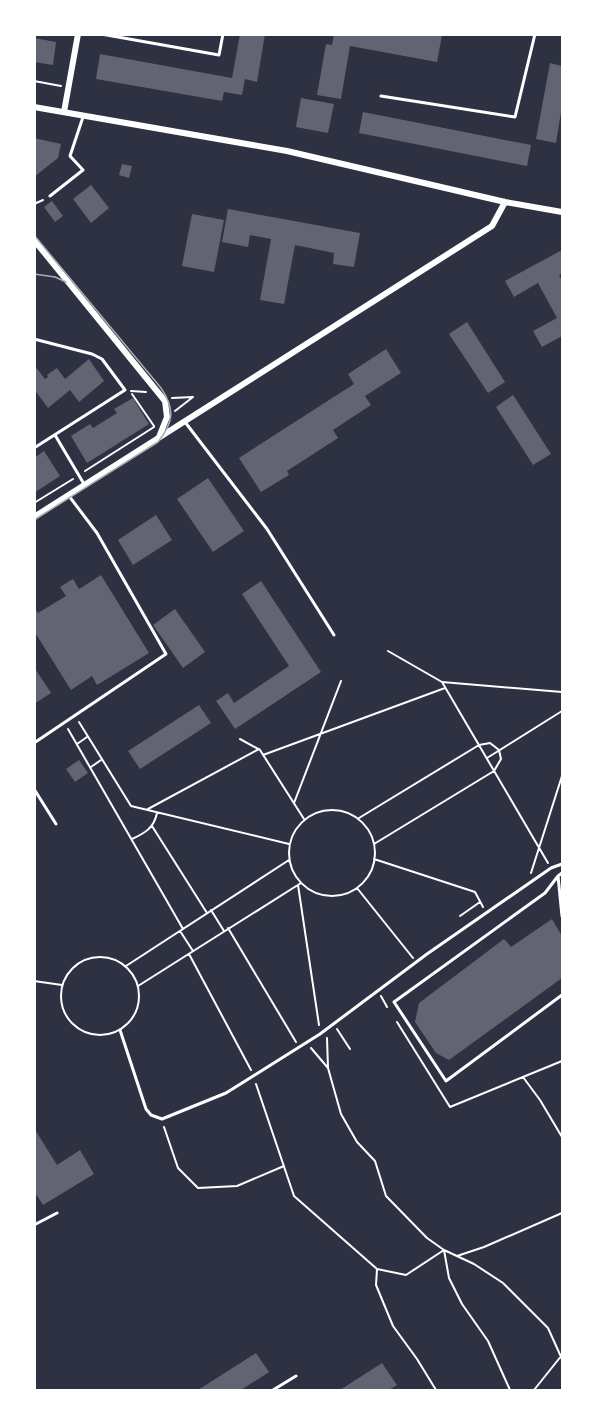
<svg xmlns="http://www.w3.org/2000/svg" width="597" height="1425" viewBox="0 0 597 1425" font-family="'DejaVu Sans',sans-serif">
	<style>
		.building { fill: #626471 }
		.lines { fill: none; stroke-linecap: round; stroke-linejoin: round }
		.path { stroke: #fff; stroke-width: 2 }
		.service { stroke: #fff; stroke-width: 3 }
		.minor { stroke: #fff; stroke-width: 6 }
		.tram { stroke: #abadb3; stroke-width: 1.5 }
	</style>
	<rect width="100%" height="100%" fill="#2d3142"/>
	<!-- building -->
	<path class="building" d="M 240,34 L 265,34 L 257,82 L 245,79 L 242,95 L 224,92 L 222,101 L 96,79 L 100,54 L 232,78 Z
		M 334,34 L 440,34 L 442,35 L 437,62 L 350,46 L 341,99 L 317,95 L 326,44 L 332,45 Z
		M 34,38 L 56,42 L 53,65 L 34,62 Z
		M 550,63 L 562,66 L 562,106 L 556,143 L 536,139 Z
		M 301,98 L 334,104 L 328,133 L 296,127 Z
		M 363,112 L 531,145 L 527,166 L 359,133 Z
		M 34,138 L 61,144 L 58,158 L 34,177 Z
		M 122,164 L 132,166 L 129,178 L 119,175 Z
		M 91,185 L 109,208 L 91,223 L 73,199 Z
		M 52,201 L 63,216 L 55,222 L 44,207 Z
		M 228,209 L 360,233 L 354,267 L 333,264 L 334,253 L 295,245 L 284,304 L 260,300 L 271,239 L 250,235 L 248,247 L 222,242 Z
		M 192,214 L 224,220 L 214,272 L 182,266 Z
		M 562,250 L 562,274 L 559,275 L 562,281 L 562,336 L 542,347 L 533,331 L 557,318 L 538,283 L 514,297 L 505,281 Z
		M 467,322 L 505,382 L 488,393 L 449,334 Z
		M 386,349 L 401,373 L 365,396 L 371,405 L 333,430 L 338,438 L 287,471 L 289,475 L 261,492 L 239,458 L 354,384 L 348,374 Z
		M 89,359 L 104,381 L 79,402 L 70,390 L 48,408 L 34,389 L 34,365 L 45,379 L 48,377 L 47,375 L 57,368 L 65,379 Z
		M 513,395 L 551,454 L 533,465 L 496,407 Z
		M 133,398 L 149,424 L 87,463 L 71,436 L 90,424 L 93,428 L 117,413 L 114,409 Z
		M 44,451 L 60,476 L 34,493 L 34,458 Z
		M 208,478 L 244,531 L 213,552 L 177,499 Z
		M 156,515 L 172,540 L 133,565 L 118,540 Z
		M 101,575 L 149,653 L 97,685 L 92,676 L 71,690 L 34,631 L 34,607 L 38,613 L 66,596 L 60,587 L 73,579 L 79,589 Z
		M 261,581 L 321,672 L 235,729 L 216,701 L 228,693 L 234,703 L 289,666 L 242,594 Z
		M 175,609 L 205,652 L 183,668 L 153,625 Z
		M 34,667 L 51,693 L 34,704 Z
		M 199,705 L 211,723 L 140,769 L 128,751 Z
		M 79,760 L 88,773 L 75,782 L 66,769 Z
		M 552,919 L 562,936 L 562,978 L 449,1060 L 436,1053 L 415,1022 L 419,1003 L 504,939 L 511,947 Z
		M 34,1128 L 57,1165 L 80,1150 L 94,1174 L 43,1205 L 34,1191 Z
		M 256,1353 L 269,1372 L 241,1390 L 198,1390 Z
		M 382,1363 L 397,1385 L 389,1390 L 340,1390 Z"/>
	<g class="lines">
		<!-- path -->
		<path class="path" d="M 34,81 L 61,86
			M 34,204 L 43,200
			M 131,391 L 146,392
			M 132,394 L 154,426
			M 172,398 L 193,397
			M 175,411 L 193,397
			M 85,471 L 154,427
			M 34,503 L 73,479
			M 388,651 L 442,682 L 562,692
			M 442,682 L 548,863
			M 79,722 L 131,806 L 289,844
			M 68,729 L 183,929
			M 240,739 L 260,750 L 304,819
			M 77,744 L 87,737
			M 263,755 L 445,688
			M 487,758 L 562,711
			M 91,767 L 101,760
			M 294,803 L 341,681
			M 148,809 L 259,749
			M289 853a43 43 0 1 1 86 0a43 43 0 1 1-86 0Z
			M 359,818 L 479,745 L 490,743 L 499,750 L 501,759 L 494,771 L 374,844
			M 152,826 L 207,913
			M 132,839 C 145,833 154,828 157,813
			M 374,859 L 475,892 L 483,907
			M 531,873 L 562,776
			M 298,885 L 319,1025
			M 357,888 L 413,958
			M 211,910 L 224,931
			M 460,916 L 480,902
			M 228,928 L 296,1042
			M 180,931 L 193,951
			M 189,954 L 251,1070
			M61 996a39 39 0 1 1 78 0a39 39 0 1 1-78 0Z
			M 126,966 L 289,860
			M 34,981 L 62,985
			M 138,986 L 301,883
			M 381,996 L 387,1007
			M 397,1022 L 450,1107 L 562,1061
			M 337,1029 L 350,1049
			M 327,1038 L 328,1068
			M 311,1048 L 328,1068 L 341,1114 L 357,1142 L 375,1161 L 386,1196 L 427,1238 L 444,1250 L 474,1264 L 503,1283 L 548,1328 L 562,1359
			M 523,1077 L 540,1100 L 562,1137
			M 256,1084 L 294,1196 L 377,1269 L 376,1285 L 393,1326 L 417,1359 L 436,1390
			M 164,1127 L 178,1168 L 198,1188 L 237,1186 L 284,1166
			M 457,1256 L 484,1247 L 562,1213
			M 377,1269 L 406,1275 L 444,1250 L 449,1278 L 462,1304 L 488,1341 L 510,1390
			M 534,1390 L 562,1355"/>
		<!-- service -->
		<path class="service" d="M 101,34 L 219,55 L 223,34
			M 381,96 L 515,117 L 535,34
			M 50,196 L 83,170 L 70,156 L 83,117
			M 34,339 L 92,354 L 102,359 L 125,390 L 34,448
			M 185,422 L 267,529 L 334,635
			M 55,435 L 84,484
			M 34,743 L 166,654 L 97,533 L 69,496
			M 34,789 L 56,824
			M 562,873 L 558,876 L 562,916
			M 558,876 L 545,893 L 394,1002 L 446,1081 L 562,995
			M 120,1030 L 146,1109 L 151,1115 L 162,1119 L 226,1093 L 320,1034 L 427,954 L 551,868 L 562,864
			M 34,1225 L 57,1213
			M 273,1390 L 296,1376"/>
		<!-- minor -->
		<path class="minor" d="M 34,107 L 287,151 L 505,202 L 562,212
			M 64,112 L 78,34
			M 34,240 L 165,401 L 167,417 L 159,437
			M 34,517 L 492,226 L 505,202"/>
		<!-- tram -->
		<path class="tram" d="M 34,235 L 161,388 C 175,409 174,422 158,442 L 34,520
			M 34,274 L 55,277 L 66,282"/>
	</g>
	<!-- border -->
	<rect width="597" height="1425" fill="none" stroke="#ffffff" stroke-width="72"/>
</svg>
